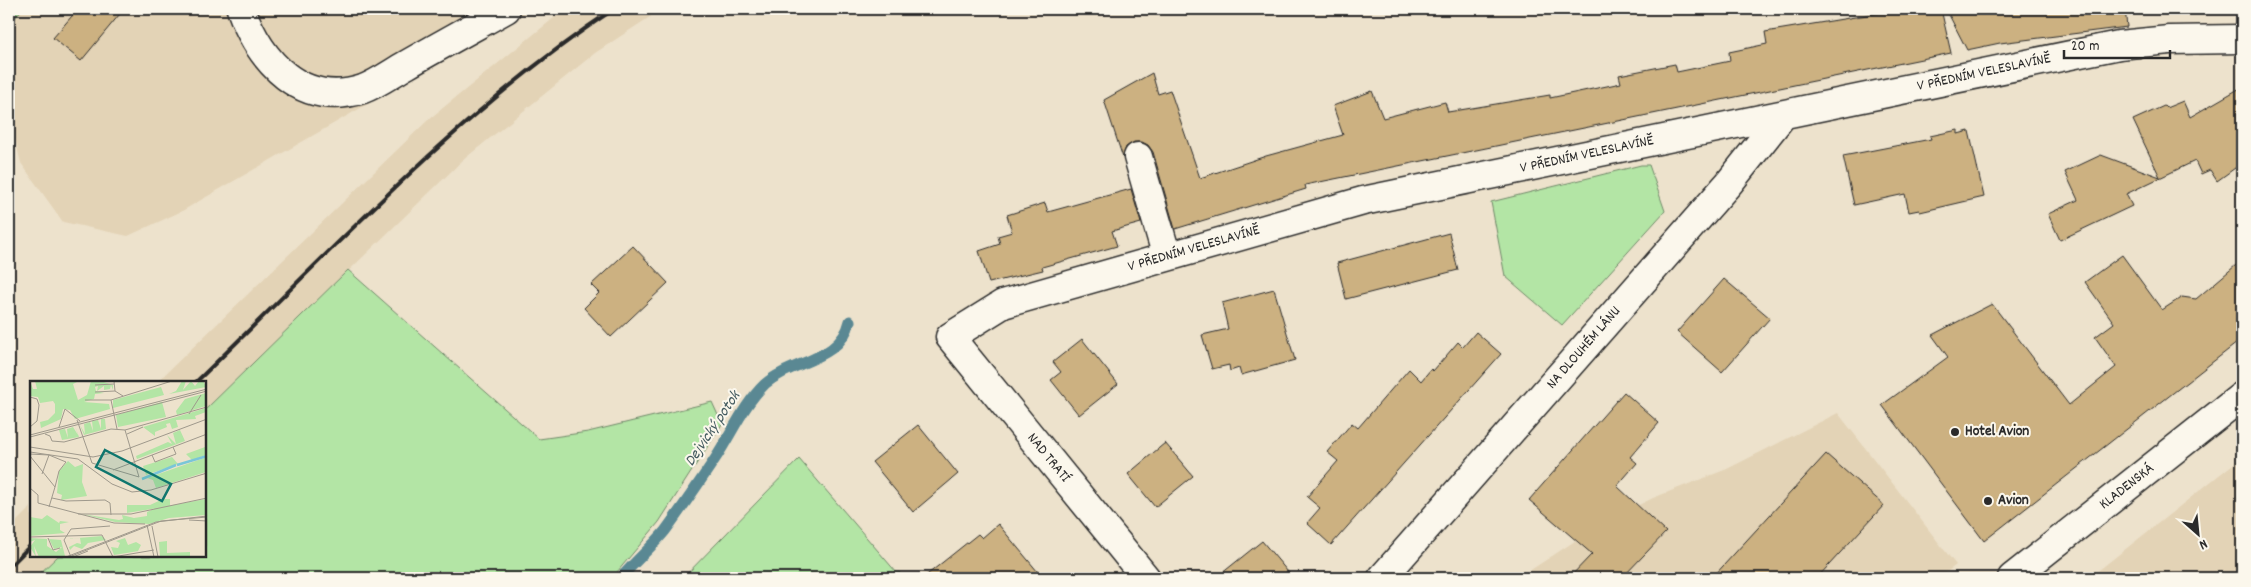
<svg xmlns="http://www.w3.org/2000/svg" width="2251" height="587" viewBox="0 0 2251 587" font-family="Dekko,sans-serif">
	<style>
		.built { fill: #e3d3b6 }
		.green { fill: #b3e5a5; stroke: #6f8868 }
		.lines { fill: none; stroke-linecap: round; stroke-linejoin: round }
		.stream { stroke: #5a8893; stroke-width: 11 }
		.building { fill: #ccb181; stroke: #2b2b2b }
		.minor-casing { stroke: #2b2b2b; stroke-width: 31 }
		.minor { stroke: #fbf7ec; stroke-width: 28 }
		.rail { stroke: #2b2b2b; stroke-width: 4 }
		.poi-dot { fill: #2b2b2b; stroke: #fbf7ec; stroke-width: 2 }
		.labels { text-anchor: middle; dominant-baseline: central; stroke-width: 4; stroke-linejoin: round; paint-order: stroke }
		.street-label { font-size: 15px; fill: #2b2b2b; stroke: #fbf7ec }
		.poi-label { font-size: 15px; font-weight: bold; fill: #2b2b2b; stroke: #fbf7ec; text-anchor: start }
		.water-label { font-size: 16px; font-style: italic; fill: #435a5f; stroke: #fbf7ec }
		.inset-river { fill: none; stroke: #7ac6d8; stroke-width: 2.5 }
		.inset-road { fill: none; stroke: #9f998c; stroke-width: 1 }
		.view { fill: #0f766e; fill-opacity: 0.15; stroke: #0f766e; stroke-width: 2.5 }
		.inset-edge { fill: none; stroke: #2b2b2b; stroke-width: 2.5 }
	</style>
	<rect width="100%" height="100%" fill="#ede2cc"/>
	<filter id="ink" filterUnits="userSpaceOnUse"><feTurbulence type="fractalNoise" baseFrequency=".02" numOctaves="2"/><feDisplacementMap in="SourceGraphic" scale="10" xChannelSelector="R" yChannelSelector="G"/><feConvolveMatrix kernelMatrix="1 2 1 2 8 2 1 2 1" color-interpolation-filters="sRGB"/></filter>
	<g filter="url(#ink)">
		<!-- built -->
		<path class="built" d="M 20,9 L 532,9 L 182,211 L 128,236 L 63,222 L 21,163 L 9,114 L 9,24 Z
			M 565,9 L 662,9 L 595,53 L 463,160 L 205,410 L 205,382 L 157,382 L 428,120 Z
			M 2182,9 L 2242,9 L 2242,14 L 2193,11 Z
			M 1838,413 L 1956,565 L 1939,578 L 1520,577 L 1604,522 L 1653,498 L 1727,469 Z
			M 2242,457 L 2242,578 L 2089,578 Z
			M 31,507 L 31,556 L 58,556 L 35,578 L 9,578 L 9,529 Z"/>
		<!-- green -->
		<path class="green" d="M 9,9 L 22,9 L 9,26 Z
			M 1641,165 L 1649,165 L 1665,211 L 1562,325 L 1505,276 L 1491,202 Z
			M 348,270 L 539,439 L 588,432 L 712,402 L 722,424 L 659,522 L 612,578 L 35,578 L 58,556 L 205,556 L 205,410 Z
			M 799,459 L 897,573 L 899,572 L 904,578 L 683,578 Z"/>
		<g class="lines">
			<!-- stream -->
			<path class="stream" d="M 621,578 C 634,562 651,548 665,531 C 682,508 699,483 715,459 C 731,435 744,404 765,384 C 792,360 841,361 850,321"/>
		</g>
		<!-- building -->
		<path class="building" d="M 78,9 L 124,9 L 81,61 L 53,38 Z
			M 1878,9 L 1941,9 L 1951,53 L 1305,185 L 1306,189 L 1175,229 L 1153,152 L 1148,145 L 1142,142 L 1134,142 L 1126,147 L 1123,158 L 1104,100 L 1152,73 L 1158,94 L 1170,90 L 1200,178 L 1266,156 L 1343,135 L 1333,106 L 1372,91 L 1383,118 L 1445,102 L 1448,112 L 1550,95 L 1550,98 L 1621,83 L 1619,75 L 1675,64 L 1677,72 L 1730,61 L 1729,52 L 1767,44 L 1765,32 L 1879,13 Z
			M 1946,9 L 2125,9 L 2127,27 L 2000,43 L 1967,50 Z
			M 2242,87 L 2242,163 L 2217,181 L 2210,170 L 2201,174 L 2195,161 L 2126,194 L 2132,206 L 2060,240 L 2048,214 L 2078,200 L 2065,172 L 2101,155 L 2160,177 L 2133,120 L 2164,106 L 2166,108 L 2183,101 L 2190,117 Z
			M 1958,130 L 1958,134 L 1969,131 L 1984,197 L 1920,212 L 1919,210 L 1909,212 L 1905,194 L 1854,205 L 1843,156 L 1931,139 L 1930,136 Z
			M 1131,189 L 1141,223 L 1112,231 L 1117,246 L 1042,267 L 1043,270 L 989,283 L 979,251 L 1000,244 L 998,236 L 1012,232 L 1007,215 L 1045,203 L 1048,212 Z
			M 1449,233 L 1458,270 L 1346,299 L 1337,263 Z
			M 633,246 L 668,283 L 611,337 L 584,308 L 599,293 L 591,285 Z
			M 2122,255 L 2162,310 L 2182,297 L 2196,299 L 2242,260 L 2242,339 L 1984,541 L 1882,405 L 1948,357 L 1932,335 L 1992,304 L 2069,405 L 2116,367 L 2095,337 L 2114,323 L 2085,282 Z
			M 1724,279 L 1770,318 L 1722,372 L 1677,332 Z
			M 1274,289 L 1295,360 L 1241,375 L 1239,368 L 1230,371 L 1229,365 L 1212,369 L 1202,335 L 1228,329 L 1222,303 Z
			M 1476,332 L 1501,354 L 1331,545 L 1307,523 L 1320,508 L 1307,497 L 1338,461 L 1327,452 L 1352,423 L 1358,428 L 1409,369 L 1421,381 L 1431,369 L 1433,371 L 1458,342 L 1463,347 Z
			M 1082,339 L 1118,384 L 1079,415 L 1051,380 L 1061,372 L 1053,362 Z
			M 1624,392 L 1659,423 L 1630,457 L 1637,463 L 1617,486 L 1666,532 L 1622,578 L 1569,578 L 1592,554 L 1529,500 Z
			M 918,425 L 958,474 L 913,512 L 872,462 Z
			M 1165,443 L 1193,476 L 1155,507 L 1128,474 Z
			M 1826,454 L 1884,505 L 1817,578 L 1712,578 Z
			M 998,524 L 1043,578 L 923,578 L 978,534 L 982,538 Z
			M 1262,541 L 1293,578 L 1216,578 Z"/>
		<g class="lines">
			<!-- minor casing -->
			<g class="minor-casing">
				<path id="minor" d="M 241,9 C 260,61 301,109 363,89 C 377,84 392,73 406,65 C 439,46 472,28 506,9
					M 1138,157 L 1167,257
					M 1146,578 L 950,337 L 1003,304 L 1363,201 L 2119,45 L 2169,40 L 2242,39
					M 1382,578 L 1729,183 L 1783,115
					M 2012,578 L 2242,396"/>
			</g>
			<!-- minor -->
			<use href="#minor" class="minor"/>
			<!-- rail -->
			<path class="rail" d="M 196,382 C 328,255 460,110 614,9
				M 9,567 L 31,545"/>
		</g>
	</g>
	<!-- markers -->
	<g class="poi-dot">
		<circle cx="1955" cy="432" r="5"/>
		<circle cx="1988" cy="501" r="5"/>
	</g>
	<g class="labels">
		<!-- street labels -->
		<g class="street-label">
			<text transform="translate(1984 73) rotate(-12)">V PŘEDNÍM VELESLAVÍNĚ</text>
			<text transform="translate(1587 155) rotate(-12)">V PŘEDNÍM VELESLAVÍNĚ</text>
			<text transform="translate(1194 249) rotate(-16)">V PŘEDNÍM VELESLAVÍNĚ</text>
			<text transform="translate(1584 348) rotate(-49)">NA DLOUHÉM LÁNU</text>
			<text transform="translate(1048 458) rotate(51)">NAD TRATÍ</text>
			<text transform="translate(2127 487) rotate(-38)">KLADENSKÁ</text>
		</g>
		<!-- poi labels -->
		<g class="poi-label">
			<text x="1965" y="432">Hotel Avion</text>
			<text x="1998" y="501">Avion</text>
		</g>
		<!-- water labels -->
		<g class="water-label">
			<text transform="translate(713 429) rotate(-56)">Dejvický potok</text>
		</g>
	</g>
	<!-- overview -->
	<g transform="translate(30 381)">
		<rect width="176" height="176" fill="#ede2cc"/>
		<path d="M 0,0 L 3,8 L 7,8 L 5,0 L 49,0 L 43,3 L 48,19 L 57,14 L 61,0 L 71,0 L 83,4 L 83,9 L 81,4 L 80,8 L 74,9 L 74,5 L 67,10 L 68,5 L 65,6 L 66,10 L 74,12 L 65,13 L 64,18 L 54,21 L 79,23 L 80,28 L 45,38 L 40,29 L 33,28 L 31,38 L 11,47 L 10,41 L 18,39 L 25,32 L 25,23 L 23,20 L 10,22 L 8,16 L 0,15 ZM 152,0 L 156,0 L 153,9 L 161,0 L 165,5 L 169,0 L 174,0 L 174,3 L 176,1 L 176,6 L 139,13 L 146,10 ZM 131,6 L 134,14 L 83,27 L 83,19 ZM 176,12 L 176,25 L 147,34 L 146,30 L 155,18 ZM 132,21 L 136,36 L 88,46 L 86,34 ZM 176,27 L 176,31 L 165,35 L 166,38 L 146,39 L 148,46 L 142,48 L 140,42 L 136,43 L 137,46 L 125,51 L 125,55 L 113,46 ZM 71,38 L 75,38 L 76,48 L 54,54 L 50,44 L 55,53 L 54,43 L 60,41 L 63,50 L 62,40 L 68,39 L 71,48 ZM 45,45 L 49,56 L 32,59 L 29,49 L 35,48 L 38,57 L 37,48 L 43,46 L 48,54 ZM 150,49 L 155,60 L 107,78 L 106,75 L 138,61 L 142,63 L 137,54 L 146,63 L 143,52 ZM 175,66 L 176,74 L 162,79 L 156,73 ZM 142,76 L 148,83 L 116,94 L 113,85 ZM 177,76 L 176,91 L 126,107 L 123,99 L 117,97 ZM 38,80 L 45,86 L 53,83 L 52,101 L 57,115 L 31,119 L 32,114 L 27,112 L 29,90 ZM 133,118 L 140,118 L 140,125 L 97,132 L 97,124 L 120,124 ZM 176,118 L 176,134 L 139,137 L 119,143 L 85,141 L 52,133 L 89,139 L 93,138 L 92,134 L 104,137 L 117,135 L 117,131 L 126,127 ZM 17,134 L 29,142 L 30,140 L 39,141 L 30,143 L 30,149 L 35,152 L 0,155 L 0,136 L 12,138 ZM 72,155 L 76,159 L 58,162 L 52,168 L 44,165 L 40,169 L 39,166 L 47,162 L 51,163 L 50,157 L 37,158 ZM 0,157 L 17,158 L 17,165 L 26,171 L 32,166 L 24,168 L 19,158 L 31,159 L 35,175 L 9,176 L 4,165 L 6,176 L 0,166 L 5,159 L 0,161 ZM 95,157 L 98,164 L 106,161 L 111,164 L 108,170 L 115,169 L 84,174 L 81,166 L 88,167 L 90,162 L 86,160 ZM 137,160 L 137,172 L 160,171 L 160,176 L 130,176 L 129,161 Z" fill="#b3e5a5"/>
		<path class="inset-river" d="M 147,84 L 177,75M 112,98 L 146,84"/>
		<path class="inset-road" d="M 84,0 L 85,10 L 93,15M 65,4 L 84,3M 65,11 L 85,10M 0,16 L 7,18 L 9,24 L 7,40 L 0,46M 55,19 L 81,19 L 142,0M 81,19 L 87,48M 159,33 L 171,14M 47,39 L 62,82 L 109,96 L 95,49M 29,46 L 35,28 L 50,40M 15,53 L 20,55 L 22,60 L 34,61 L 81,48 L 95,49 L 177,26M 97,53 L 113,46M 0,54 L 177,8M 0,56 L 177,10M 0,66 L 63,76 L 92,70 L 177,38M 0,71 L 48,78 L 82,103 L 102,111 L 121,109 L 177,92M 0,73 L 19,74 L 36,81 L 29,90 L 25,106M 122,74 L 125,81 L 146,73 L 143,66M 0,75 L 25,106 L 19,126M 83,89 L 177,53M 12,93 L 19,74M 0,107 L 8,114 L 8,122M 22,117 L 36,120 L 75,119 L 80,122 L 81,134M 8,122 L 84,142 L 115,143M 48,133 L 101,133 L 177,117M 159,139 L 177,140M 117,144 L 124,176M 122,145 L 128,176M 0,156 L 72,154 L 83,176M 18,157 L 23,169 L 30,167M 36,176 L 126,141 L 177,135M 39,176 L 131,140 L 177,136M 41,176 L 34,159 L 41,148 L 80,145M 43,176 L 58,170M 83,176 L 124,169"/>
		<path class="view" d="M 75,69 L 141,103 L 132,120 L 66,86 Z"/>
		<rect width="176" height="176" class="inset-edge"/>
	</g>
	<!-- margin -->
	<rect width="2251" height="587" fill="none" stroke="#fbf7ec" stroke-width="30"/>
	<rect x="15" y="15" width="2221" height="557" fill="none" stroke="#2b2b2b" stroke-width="2" filter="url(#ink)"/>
	<!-- north arrow -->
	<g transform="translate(2198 534) rotate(153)" stroke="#fbf7ec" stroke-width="4" paint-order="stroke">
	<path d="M0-4L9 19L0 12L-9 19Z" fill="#2b2b2b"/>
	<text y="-8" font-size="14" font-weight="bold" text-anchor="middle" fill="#2b2b2b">N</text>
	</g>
	<!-- scale -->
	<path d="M2064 50v8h106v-8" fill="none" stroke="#2b2b2b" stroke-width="2.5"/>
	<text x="2071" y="50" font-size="15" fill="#2b2b2b" stroke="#fbf7ec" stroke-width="4" paint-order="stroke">20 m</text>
</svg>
